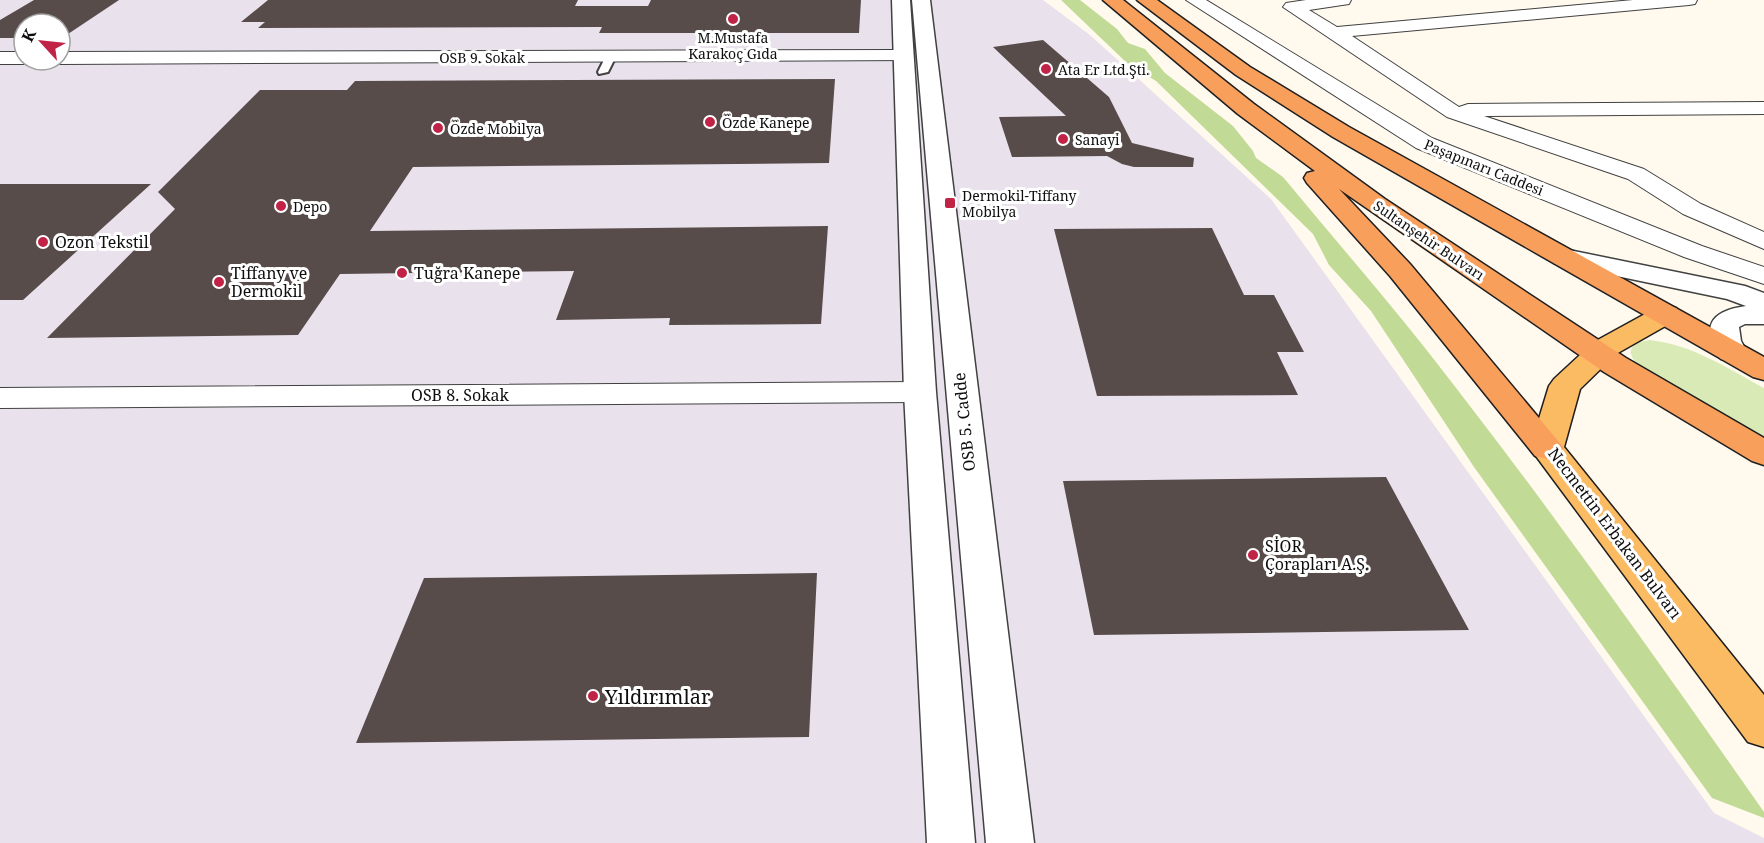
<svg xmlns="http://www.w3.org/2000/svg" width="1764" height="843" viewBox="0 0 1764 843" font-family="'Noto Serif',serif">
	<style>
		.industrial { fill: #e9e2ed; fill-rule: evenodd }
		.green { fill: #daeab7 }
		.forest { fill: #c1db96 }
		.building { fill: #574c4a }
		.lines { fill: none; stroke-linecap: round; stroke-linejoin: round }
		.service-casing { stroke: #414141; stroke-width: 4 }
		.minor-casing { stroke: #414141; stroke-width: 2 }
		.tertiary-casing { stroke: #414141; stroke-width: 3 }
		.primary-casing { stroke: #1f1f1f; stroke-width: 3 }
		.trunk-casing { stroke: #1f1f1f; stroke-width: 3 }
		.service { fill: #fff; fill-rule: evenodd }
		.minor { fill: #fff; fill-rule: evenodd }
		.tertiary { fill: #fff; fill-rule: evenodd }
		.primary { fill: #fbbb63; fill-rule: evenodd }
		.trunk { fill: #f99f5c; fill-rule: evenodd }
		.poi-dot { fill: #c02346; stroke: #fff; stroke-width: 2 }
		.labels { text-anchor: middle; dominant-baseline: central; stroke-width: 6; stroke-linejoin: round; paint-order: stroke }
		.far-poi-label { font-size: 14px; fill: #0e0e0e; stroke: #fff; text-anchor: start }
		.far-street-label { font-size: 14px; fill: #0e0e0e; stroke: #fff }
		.poi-label { font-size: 16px; fill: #0e0e0e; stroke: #fff; text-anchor: start }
		.street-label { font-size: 16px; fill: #0e0e0e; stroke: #fff }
		.near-poi-label { font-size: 20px; fill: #0e0e0e; stroke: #fff; text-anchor: start }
	</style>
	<rect width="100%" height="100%" fill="#fff9ee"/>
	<!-- industrial -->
	<path class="industrial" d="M 0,0 L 1043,0 L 1090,35 L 1271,199 L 1714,813 L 1764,838 L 1764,843 L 0,843 ZM 24,24 L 60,24 L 60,60 L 24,60 Z"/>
	<!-- green -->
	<path class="green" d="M 1650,340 C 1693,345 1727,368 1764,388 L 1764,441 L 1636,363 C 1624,348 1635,342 1650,340 Z"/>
	<!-- forest -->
	<path class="forest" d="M 1061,0 L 1080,0 L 1117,29 L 1128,43 L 1145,49 L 1165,73 L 1233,126 L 1253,151 L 1256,158 L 1283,177 C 1330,234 1379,290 1425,348 C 1543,498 1654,655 1764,812 L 1764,818 L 1712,798 L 1474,467 L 1371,311 L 1329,265 L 1313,234 L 1156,81 L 1127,63 Z"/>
	<!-- building -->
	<path class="building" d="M 34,0 L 119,0 L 62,38 L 60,38 L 60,24 L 24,24 L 24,38 L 0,38 L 0,20 Z
		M 268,0 L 578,0 L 575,6 L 648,6 L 651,0 L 861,0 L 859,33 L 599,33 L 602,27 L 258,28 L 265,22 L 241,22 Z
		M 1043,40 L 1109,97 L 1132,143 L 1194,158 L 1193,167 L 1134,167 L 1122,164 L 1107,156 L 1012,157 L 999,117 L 1066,116 L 993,47 Z
		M 835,79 L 829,163 L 413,167 L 370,231 L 828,226 L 821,324 L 669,325 L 670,318 L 556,320 L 574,271 L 340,274 L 298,335 L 47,338 L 175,209 L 158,192 L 260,90 L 347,90 L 355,81 Z
		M 0,184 L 151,184 L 23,300 L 0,300 Z
		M 1212,228 L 1244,295 L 1274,295 L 1304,352 L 1277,352 L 1298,395 L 1097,396 L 1054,229 Z
		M 1386,477 L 1469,630 L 1094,635 L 1063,481 Z
		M 817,573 L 809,737 L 356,743 L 424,578 Z"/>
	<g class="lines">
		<!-- service casing -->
		<g class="service-casing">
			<path id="service" d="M 611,53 L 616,56 L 608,72 L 599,74 L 598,72 L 606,56 Z"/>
		</g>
		<!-- minor casing -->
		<g class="minor-casing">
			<path id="minor" d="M 1186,0 L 1206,0 L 1432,138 L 1702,246 L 1764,267 L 1764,284 L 1684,257 L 1416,148 Z
				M 1306,0 L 1351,0 L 1349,4 L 1309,10 L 1337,27 L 1633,0 L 1697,0 L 1695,4 L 1689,5 L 1352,36 L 1459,107 L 1468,104 L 1764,102 L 1764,114 L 1484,116 L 1644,169 L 1701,204 L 1764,232 L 1764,249 L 1683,214 L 1628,179 L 1447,117 L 1283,7 L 1286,3 Z
				M 904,50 L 911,52 L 913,56 L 911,60 L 60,64 L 52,60 L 60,60 L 60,52 Z
				M 0,52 L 24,52 L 24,60 L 32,60 L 24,64 L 0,64 Z
				M 920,382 L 931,385 L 935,392 L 931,399 L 920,402 L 0,408 L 0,388 Z"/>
		</g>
		<!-- tertiary casing -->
		<g class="tertiary-casing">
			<path id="tertiary" d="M 892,0 L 910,0 L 936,392 L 975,843 L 927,843 L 904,392 Z
				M 912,0 L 930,0 L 1034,843 L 986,843 Z
				M 1564,249 L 1745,286 L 1764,293 L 1764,324 L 1745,324 L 1739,327 L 1741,341 L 1747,352 L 1743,359 L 1732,361 L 1721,359 C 1700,327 1710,311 1746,306 L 1727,299 L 1554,263 L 1550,257 L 1554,251 Z"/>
		</g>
		<!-- primary casing -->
		<g class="primary-casing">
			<path id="primary" d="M 1666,305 L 1676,308 L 1681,314 L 1676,320 L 1616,354 L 1580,389 L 1564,447 L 1764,695 L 1764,747 L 1748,742 L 1530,448 L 1549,386 L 1554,379 L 1594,342 L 1656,308 Z"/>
		</g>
		<!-- trunk casing -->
		<g class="trunk-casing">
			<path id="trunk" d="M 1103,0 L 1123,0 L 1254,104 L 1385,199 L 1626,358 L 1764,438 L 1764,465 L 1752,461 L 1604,372 L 1339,189 L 1410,264 L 1564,448 L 1559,456 L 1547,459 L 1535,456 L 1390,276 L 1307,183 L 1304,178 L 1307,173 L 1315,171 L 1238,114 Z
				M 1137,0 L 1157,0 L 1250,67 L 1349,127 L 1764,357 L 1764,380 L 1753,377 L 1333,137 L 1236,75 Z"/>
		</g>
		<!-- service -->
		<use href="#service" class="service"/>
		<!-- minor -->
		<use href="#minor" class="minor"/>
		<!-- tertiary -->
		<use href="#tertiary" class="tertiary"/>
		<!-- primary -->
		<use href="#primary" class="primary"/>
		<!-- trunk -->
		<use href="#trunk" class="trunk"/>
	</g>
	<!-- markers -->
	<g class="poi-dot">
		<circle cx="733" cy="19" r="6"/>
		<circle cx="1046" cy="69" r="6"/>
		<circle cx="710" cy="122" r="6"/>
		<circle cx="438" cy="128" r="6"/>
		<circle cx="1063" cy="139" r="6"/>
		<rect x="944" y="197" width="12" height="12" rx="3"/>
		<circle cx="281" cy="206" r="6"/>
		<circle cx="43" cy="242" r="6"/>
		<circle cx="402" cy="273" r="6"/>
		<circle cx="219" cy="282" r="6"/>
		<circle cx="1253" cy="555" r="6"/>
		<circle cx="593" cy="696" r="6"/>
	</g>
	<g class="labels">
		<!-- far-poi labels -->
		<g class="far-poi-label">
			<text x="733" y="37" text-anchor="middle">M.Mustafa<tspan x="733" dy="16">Karakoç Gıda</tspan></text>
			<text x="1058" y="69">Ata Er Ltd.Şti.</text>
			<text x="722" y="122">Özde Kanepe</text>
			<text x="450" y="128">Özde Mobilya</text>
			<text x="1075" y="139">Sanayi</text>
			<text x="962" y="195">Dermokil-Tiffany<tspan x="962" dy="16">Mobilya</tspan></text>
			<text x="293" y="206">Depo</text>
		</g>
		<!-- far-street labels -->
		<g class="far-street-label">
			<text x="482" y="57">OSB 9. Sokak</text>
			<text transform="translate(1484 167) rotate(22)">Paşapınarı Caddesi</text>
			<text transform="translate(1429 240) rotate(34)">Sultanşehir Bulvarı</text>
		</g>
		<!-- poi labels -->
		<g class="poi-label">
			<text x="55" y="242">Ozon Tekstil</text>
			<text x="231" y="273">Tiffany ve<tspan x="231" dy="18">Dermokil</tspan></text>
			<text x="414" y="273">Tuğra Kanepe</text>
			<text x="1265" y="546">SİOR<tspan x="1265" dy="18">Çorapları A.Ş.</tspan></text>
		</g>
		<!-- street labels -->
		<g class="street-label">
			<text x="460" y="395">OSB 8. Sokak</text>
			<text transform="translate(964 422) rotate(-96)">OSB 5. Cadde</text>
			<text transform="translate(1615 533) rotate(53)">Necmettin Erbakan Bulvarı</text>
		</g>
		<!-- near-poi labels -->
		<g class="near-poi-label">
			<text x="605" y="696">Yıldırımlar</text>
		</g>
	</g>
	<!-- north arrow -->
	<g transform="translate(42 42) rotate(297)"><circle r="28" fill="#ffffff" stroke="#9f9f9f" stroke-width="1.5"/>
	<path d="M0-4.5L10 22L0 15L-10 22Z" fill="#c02346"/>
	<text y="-9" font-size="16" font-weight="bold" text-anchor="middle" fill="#0e0e0e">K</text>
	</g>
</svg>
